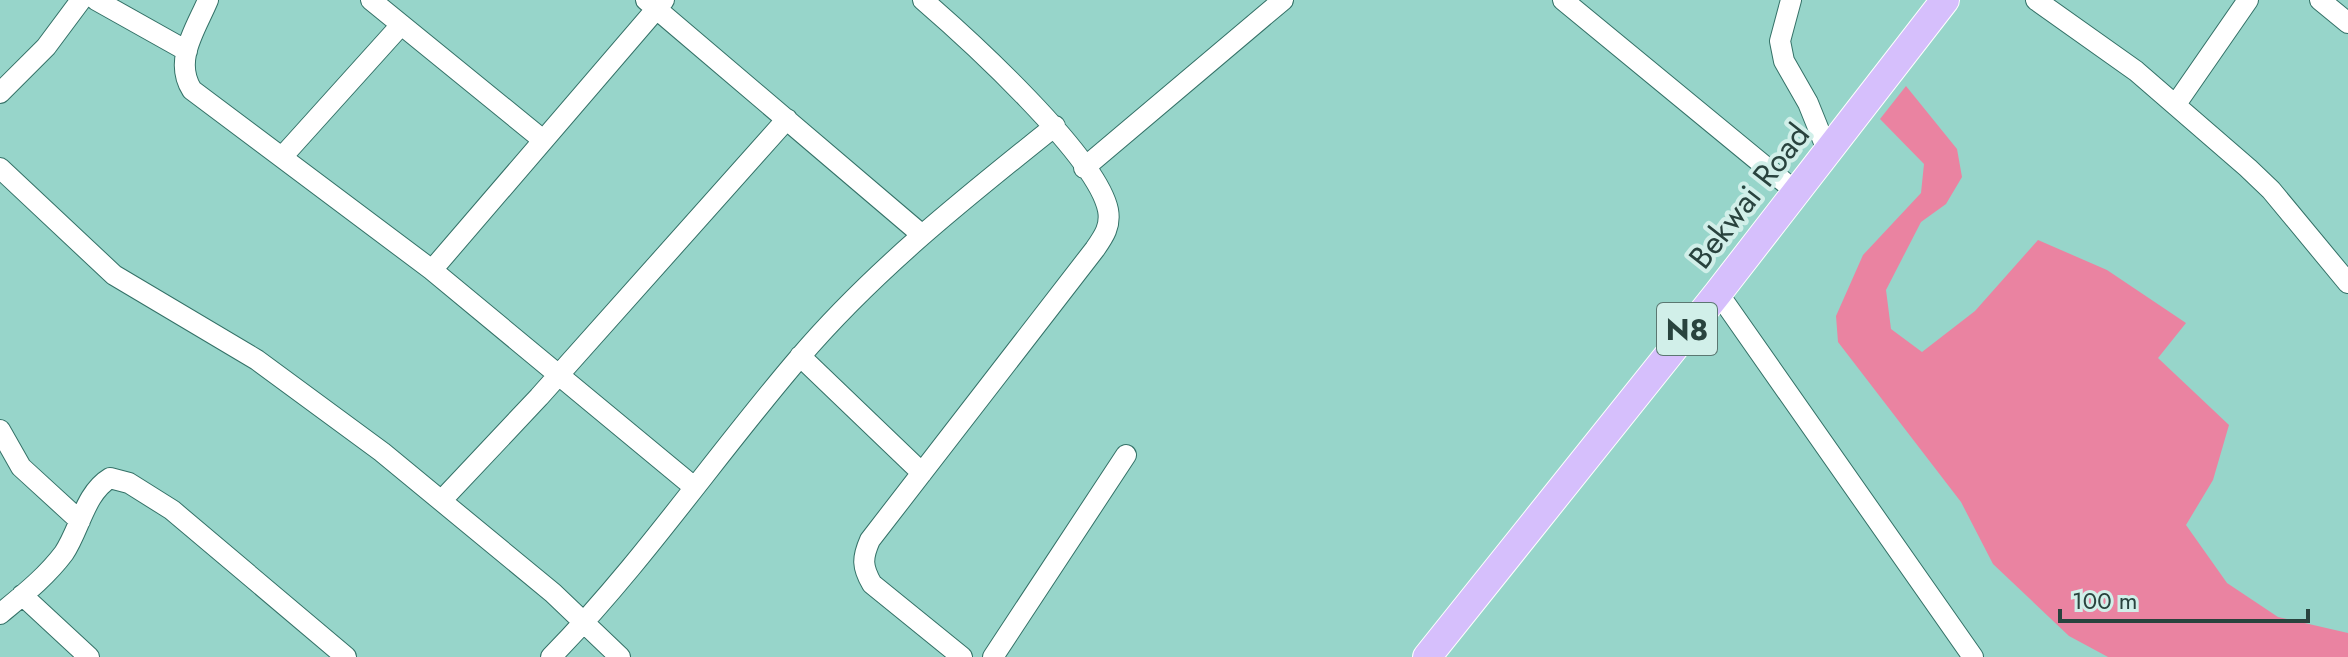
<svg xmlns="http://www.w3.org/2000/svg" width="2348" height="657" viewBox="0 0 2348 657" font-family="Jost,sans-serif">
	<style>
		.green { fill: #ea83a1 }
		.lines { fill: none; stroke-linecap: round; stroke-linejoin: round }
		.minor-casing { stroke: #347167; stroke-width: 22 }
		.highway-casing { stroke: #fff; stroke-width: 30 }
		.minor { stroke: #fff; stroke-width: 20 }
		.highway { stroke: #d6bffc; stroke-width: 28 }
		.labels { text-anchor: middle; dominant-baseline: central; stroke-width: 8; stroke-linejoin: round; paint-order: stroke }
		.shield { fill: #d1efe9; stroke: #5b7771; stroke-width: 2 }
		.shield-label { font-size: 30px; font-weight: bold; fill: #29433e }
		.street-label { font-size: 32px; fill: #29433e; stroke: #d1efe9 }
	</style>
	<rect width="100%" height="100%" fill="#97d5ca"/>
	<!-- green -->
	<path class="green" d="M 1906,86 L 1957,149 L 1962,177 L 1946,204 L 1921,222 L 1886,290 L 1891,329 L 1922,352 L 1975,311 L 2038,240 L 2107,270 L 2186,323 L 2158,358 L 2229,425 L 2213,480 L 2186,525 L 2227,583 L 2278,617 L 2348,633 L 2348,657 L 2108,657 L 2069,636 L 1993,564 L 1961,502 L 1838,342 L 1836,316 L 1863,255 L 1921,193 L 1924,164 L 1880,119 Z"/>
	<g class="lines">
		<!-- minor casing -->
		<g class="minor-casing">
			<path id="minor" d="M 96,0 L 187,51
				M 208,0 C 196,29 173,60 192,90 L 432,270 L 694,487
				M 371,0 L 543,140
				M 646,0 L 921,234
				M 923,0 C 967,38 1097,156 1108,210 C 1111,226 1104,236 1095,249 L 870,540 C 862,558 862,567 872,584 L 962,657
				M 1563,0 L 1795,191
				M 1791,0 L 1780,41 L 1784,61 L 1808,103 L 1827,150
				M 2036,0 L 2136,71 L 2248,168 L 2271,190 L 2348,283
				M 2320,0 L 2348,23
				M 0,93 L 46,47 L 81,0
				M 2176,104 L 2248,0
				M 282,157 L 401,25
				M 0,168 L 114,275 L 257,360 L 382,452 L 553,593 L 620,657
				M 1084,168 L 1283,0
				M 432,270 L 664,0
				M 1718,293 L 1973,657
				M 800,356 L 922,473
				M 0,430 L 21,467 L 80,521
				M 442,500 L 539,397 L 787,119
				M 22,595 L 89,657
				M 0,614 C 23,595 46,577 64,553 C 80,529 85,493 110,478 L 129,483 L 172,510 L 346,657
				M 551,657 C 642,564 715,456 799,358 C 874,270 965,198 1055,126
				M 993,657 L 1126,455"/>
		</g>
		<!-- highway casing -->
		<g class="highway-casing">
			<path id="highway" d="M 1427,657 L 1718,293 L 1945,0"/>
		</g>
		<!-- minor -->
		<use href="#minor" class="minor"/>
		<!-- highway -->
		<use href="#highway" class="highway"/>
	</g>
	<g class="labels">
		<!-- shield labels -->
		<rect class="shield" x="1657" y="303" width="60" height="52" rx="6"/>
		<g class="shield-label">
			<text x="1687" y="329">N8</text>
		</g>
		<!-- street labels -->
		<g class="street-label">
			<text transform="translate(1749 196) rotate(-52)">Bekwai Road</text>
		</g>
	</g>
	<!-- scale -->
	<path d="M2060 609v12h248v-12" fill="none" stroke="#29433e" stroke-width="4"/>
	<text x="2072" y="609" font-size="24" fill="#29433e" stroke="#d1efe9" stroke-width="6" paint-order="stroke">100 m</text>
</svg>
